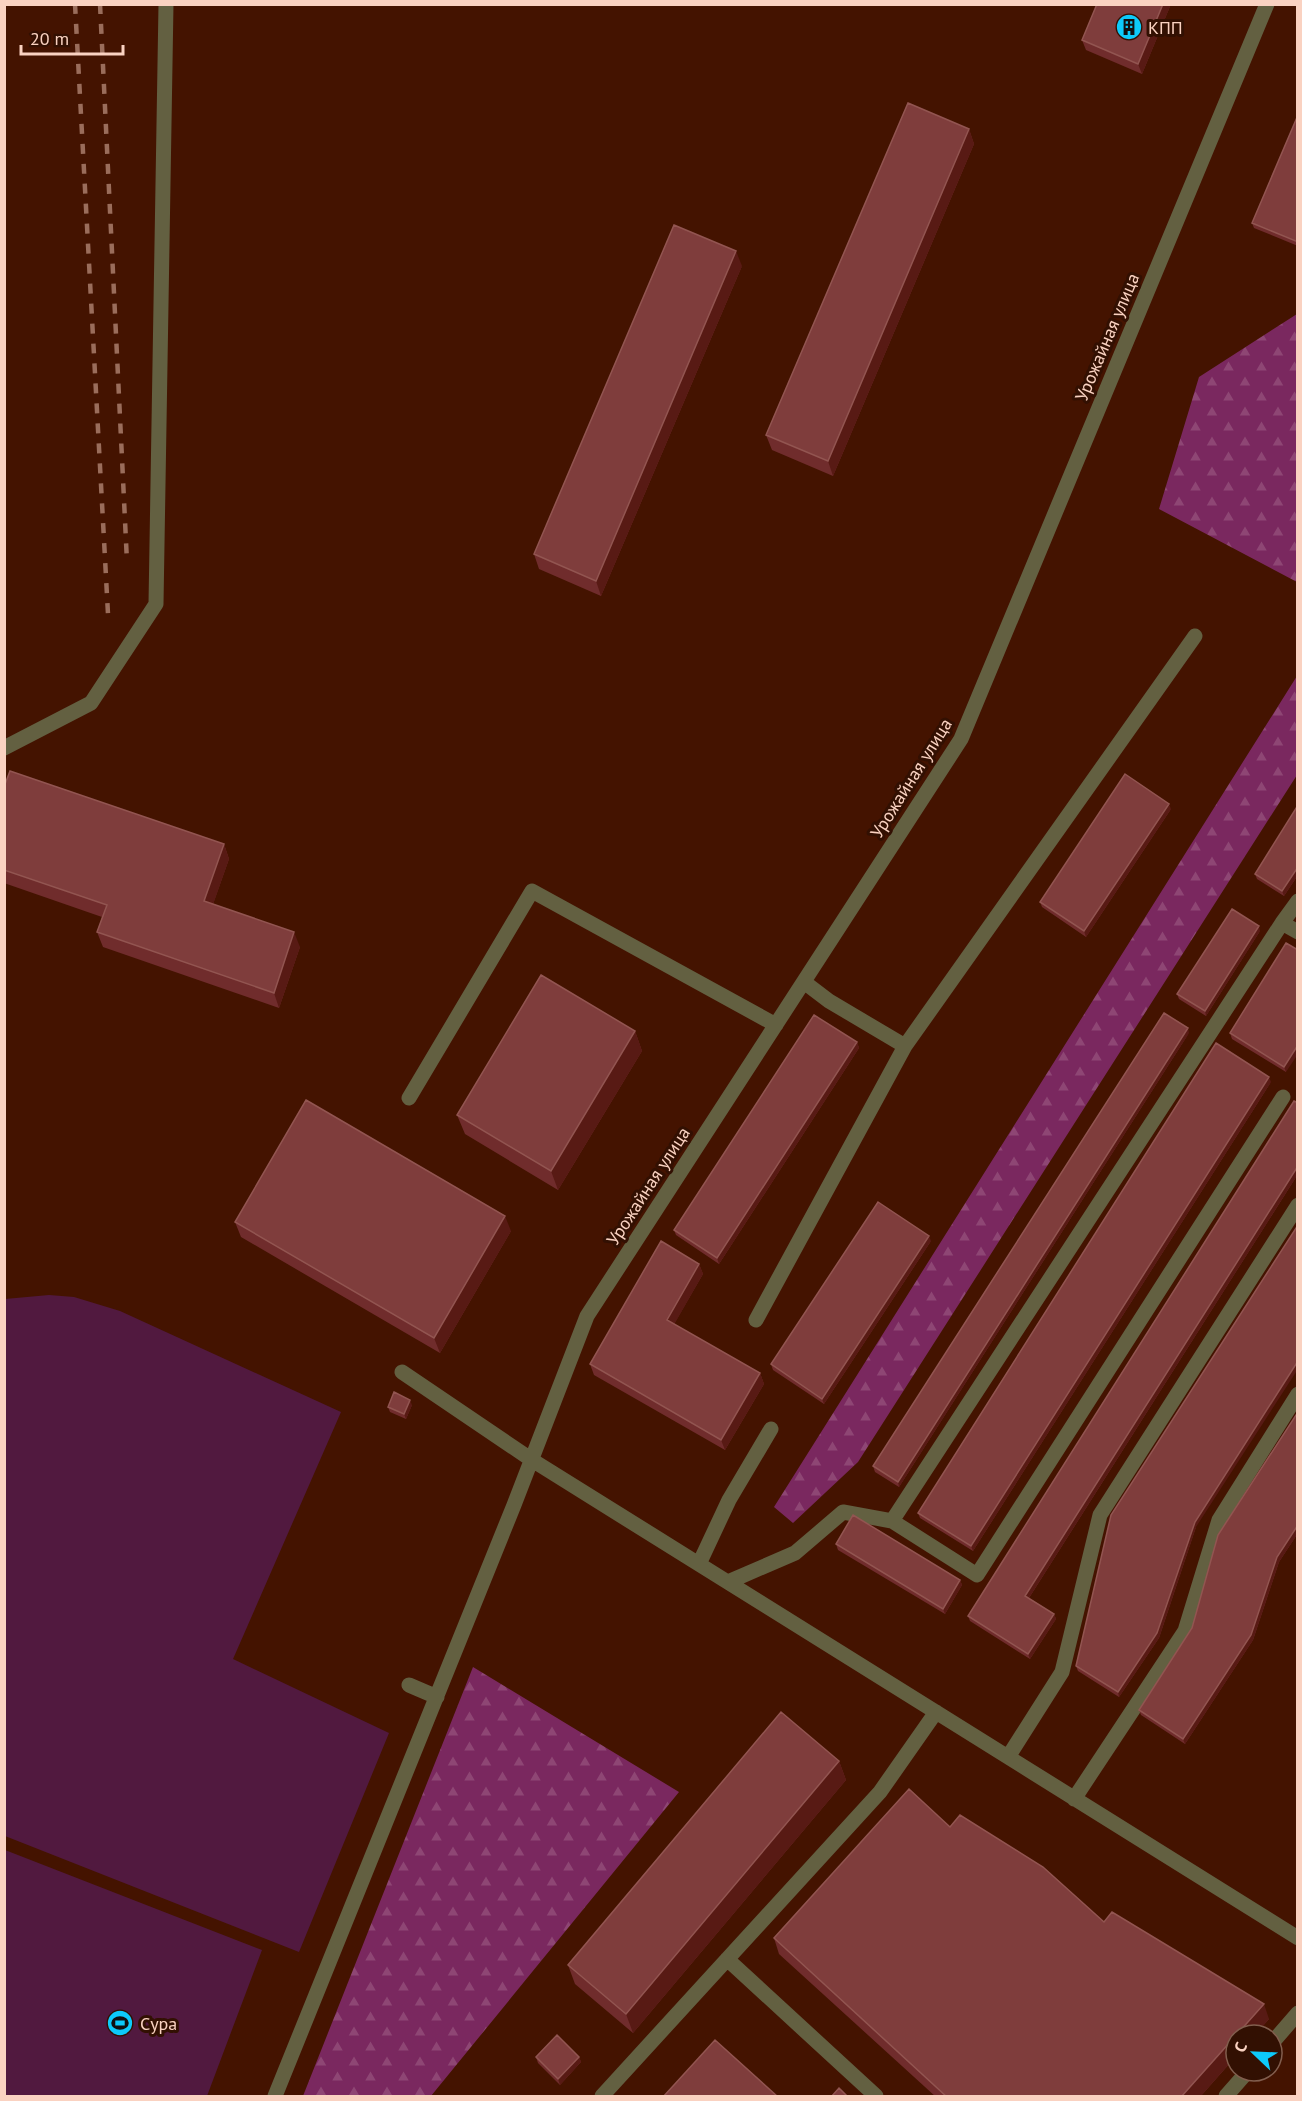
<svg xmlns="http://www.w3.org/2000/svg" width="1302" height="2101" viewBox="0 0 1302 2101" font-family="'PT Sans',sans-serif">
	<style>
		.grass { fill: #51193f }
		.forest { fill: url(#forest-firs) }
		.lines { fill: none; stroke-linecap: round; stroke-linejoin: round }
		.minor { stroke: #636041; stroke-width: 15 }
		.rail { stroke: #9a6d5b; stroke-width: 4.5; stroke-dasharray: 10 10; stroke-linecap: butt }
		.wall { fill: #702c2c }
		.shaded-wall { fill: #581a14 }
		.building { fill: #7f3d3c; stroke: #925551; stroke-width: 1.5 }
		.labels { text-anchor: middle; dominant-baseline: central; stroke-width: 6; stroke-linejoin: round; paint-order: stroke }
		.poi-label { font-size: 18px; fill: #fad2c1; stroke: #321002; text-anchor: start }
		.street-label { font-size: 18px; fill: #fad2c1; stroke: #321002 }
	</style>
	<defs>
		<pattern id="forest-firs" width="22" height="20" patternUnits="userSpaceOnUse" patternTransform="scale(1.5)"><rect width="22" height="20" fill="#7a285f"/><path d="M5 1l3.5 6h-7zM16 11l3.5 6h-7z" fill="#8e4674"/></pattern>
	</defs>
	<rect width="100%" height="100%" fill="#441300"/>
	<!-- grass -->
	<path class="grass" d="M 49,1295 L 74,1297 L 120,1311 L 341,1412 L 233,1659 L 389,1733 L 299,1952 L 5,1836 L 5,1299 Z
		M 5,1850 L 262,1950 L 207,2096 L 5,2096 Z"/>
	<!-- forest -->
	<path class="forest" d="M 1297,314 L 1297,582 L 1159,509 L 1199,377 Z
		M 1297,676 L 1297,775 L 858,1462 L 793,1523 L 774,1507 Z
		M 473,1667 L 679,1792 L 431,2096 L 303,2096 Z"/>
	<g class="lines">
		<!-- minor -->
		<path class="minor" d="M 4,748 L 91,703 L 156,604 L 166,4
			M 1282,923 L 1298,901
			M 804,982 L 829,1001 L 905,1046 L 1195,636
			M 409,1098 L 532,891 L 776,1025
			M 756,1320 L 905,1046
			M 402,1372 L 532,1460 L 1298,1938
			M 892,1521 L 977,1575 L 1283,1097
			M 699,1564 L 729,1500 L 771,1429
			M 728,1582 L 795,1553 L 843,1512 L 892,1521 L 1282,923 L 1298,932
			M 409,1685 L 437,1697
			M 1008,1757 L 1062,1672 L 1100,1515 L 1298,1205
			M 1074,1799 L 1185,1631 L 1219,1520 L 1298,1394
			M 727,1959 L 876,2096
			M 1272,2043 L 1298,2013
			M 275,2096 L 514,1505 L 587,1316 L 961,739 L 1267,4
			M 602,2096 L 880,1792 L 936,1712
			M 1226,2096 L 1248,2071"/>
		<!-- rail -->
		<path class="rail" d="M 75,4 L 108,614
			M 100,4 L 127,562"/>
	</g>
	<!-- wall -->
	<path class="wall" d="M 1171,4 L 1142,74 L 1086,50 L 1082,40 Z
		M 1298,115 L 1298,246 L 1254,228 L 1252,223 Z
		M 969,129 L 974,144 L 833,476 L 772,450 L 766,435 Z
		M 742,266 L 601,596 L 539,569 L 534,554 Z
		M 4,787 L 224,844 L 229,859 L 213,904 L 300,947 L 279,1008 L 103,947 L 97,932 L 102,917 L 4,883 Z
		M 1298,805 L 1298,875 L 1284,896 L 1257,879 L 1255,874 Z
		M 1171,809 L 1086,937 L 1042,907 L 1040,902 Z
		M 1260,931 L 1206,1016 L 1179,999 L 1177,994 Z
		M 1286,943 L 1286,1072 L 1232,1039 L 1230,1033 Z
		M 635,1031 L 642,1051 L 558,1190 L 465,1134 L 457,1115 Z
		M 1189,1033 L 899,1487 L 875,1472 L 873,1466 Z
		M 857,1042 L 859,1048 L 719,1264 L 676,1235 L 674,1230 Z
		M 1271,1082 L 973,1551 L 920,1518 L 918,1513 Z
		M 1298,1174 L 1029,1598 L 1054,1614 L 1056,1619 L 1030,1659 L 970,1621 L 968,1616 Z
		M 235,1222 L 511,1231 L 440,1353 L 241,1237 Z
		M 931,1241 L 824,1404 L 773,1370 L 771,1364 Z
		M 699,1264 L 703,1274 L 674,1324 L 760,1373 L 764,1384 L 725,1450 L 594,1375 L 590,1364 Z
		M 412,1405 L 406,1419 L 390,1412 L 388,1407 Z
		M 1298,1412 L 1298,1533 L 1279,1562 L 1253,1640 L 1185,1744 L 1141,1715 L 1139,1710 L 1192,1628 Z
		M 1196,1527 L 1159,1638 L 1119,1697 L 1078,1671 L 1076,1666 Z
		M 836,1544 L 960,1580 L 962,1585 L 945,1614 L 838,1550 Z
		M 839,1761 L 846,1780 L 633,2033 L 575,1984 L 568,1965 Z
		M 950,1827 L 1104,1922 L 1269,2019 L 1200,2097 L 936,2097 L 779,1954 L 774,1938 Z
		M 536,2057 L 579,2057 L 581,2062 L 560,2085 L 538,2063 Z"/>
	<!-- shaded-wall -->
	<path class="shaded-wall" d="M 1163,4 L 1171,4 L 1142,74 L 1138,64 Z
		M 969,129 L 974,144 L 833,476 L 828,461 Z
		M 736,251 L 742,266 L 601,596 L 596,581 Z
		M 1169,804 L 1171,809 L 1086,937 L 1084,931 Z
		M 224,844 L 229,859 L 209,916 L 204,901 Z
		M 1298,867 L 1298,875 L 1284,896 L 1282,891 Z
		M 1259,926 L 1260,931 L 1206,1016 L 1205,1011 Z
		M 294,932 L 300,947 L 279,1008 L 274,993 Z
		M 1188,1028 L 1189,1033 L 899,1487 L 898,1482 Z
		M 635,1031 L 642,1051 L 558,1190 L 551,1171 Z
		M 857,1042 L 859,1048 L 719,1264 L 717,1258 Z
		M 1298,1045 L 1298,1054 L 1286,1072 L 1284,1067 Z
		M 1269,1077 L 1271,1082 L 973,1551 L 971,1546 Z
		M 1298,1166 L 1298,1174 L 1027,1601 L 1025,1596 Z
		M 505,1216 L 511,1231 L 440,1353 L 434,1338 Z
		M 929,1236 L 931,1241 L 824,1404 L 822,1399 Z
		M 699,1264 L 703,1274 L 671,1330 L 667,1320 Z
		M 1298,1361 L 1298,1369 L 1196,1527 L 1159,1638 L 1119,1697 L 1118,1692 L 1195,1522 Z
		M 760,1373 L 764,1384 L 725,1450 L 721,1440 Z
		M 410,1400 L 412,1405 L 406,1419 L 404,1414 Z
		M 1298,1525 L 1298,1533 L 1279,1562 L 1253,1640 L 1185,1744 L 1183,1739 L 1277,1557 Z
		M 960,1580 L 962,1585 L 945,1614 L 943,1609 Z
		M 1054,1614 L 1056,1619 L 1030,1659 L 1028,1654 Z
		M 839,1761 L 846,1780 L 633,2033 L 626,2014 Z
		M 1264,2004 L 1269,2019 L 1255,2035 L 1236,2035 Z
		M 1236,2035 L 1236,2056 L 1200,2097 L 1181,2097 Z
		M 579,2057 L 581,2062 L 560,2085 L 558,2079 Z"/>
	<!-- building -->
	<path class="building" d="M 1097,4 L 1163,4 L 1138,64 L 1082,40 Z
		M 908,103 L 969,129 L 828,461 L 766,435 Z
		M 1298,115 L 1298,242 L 1252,223 Z
		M 674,225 L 736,251 L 596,581 L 534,554 Z
		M 10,771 L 224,844 L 204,901 L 294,932 L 274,993 L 97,932 L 107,905 L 4,870 L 4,787 Z
		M 1125,774 L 1169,804 L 1084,931 L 1040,902 Z
		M 1298,805 L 1298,867 L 1282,891 L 1255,874 Z
		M 1232,909 L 1259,926 L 1205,1011 L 1177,994 Z
		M 1286,943 L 1298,950 L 1298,1045 L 1284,1067 L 1230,1033 Z
		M 541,975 L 635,1031 L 551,1171 L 457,1115 Z
		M 1164,1013 L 1188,1028 L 898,1482 L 873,1466 Z
		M 814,1015 L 857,1042 L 717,1258 L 674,1230 Z
		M 1216,1043 L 1269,1077 L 971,1546 L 918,1513 Z
		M 306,1100 L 505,1216 L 434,1338 L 235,1222 Z
		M 1294,1101 L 1298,1103 L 1298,1166 L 1025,1596 L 1054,1614 L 1028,1654 L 968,1616 Z
		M 878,1202 L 929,1236 L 822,1399 L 771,1364 Z
		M 1298,1225 L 1298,1361 L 1195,1522 L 1157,1633 L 1118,1692 L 1076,1666 L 1111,1515 Z
		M 661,1241 L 699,1264 L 667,1320 L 760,1373 L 721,1440 L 590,1364 Z
		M 394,1392 L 410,1400 L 404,1414 L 388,1407 Z
		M 1298,1412 L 1298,1525 L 1277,1557 L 1251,1635 L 1183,1739 L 1139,1710 L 1192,1628 L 1218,1535 Z
		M 853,1515 L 960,1580 L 943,1609 L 836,1544 Z
		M 781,1712 L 839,1761 L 626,2014 L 568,1965 Z
		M 909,1789 L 950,1827 L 960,1815 L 1043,1867 L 1104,1922 L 1112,1912 L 1264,2004 L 1181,2097 L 947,2097 L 774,1938 Z
		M 557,2035 L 579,2057 L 558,2079 L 536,2057 Z
		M 715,2040 L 778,2097 L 663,2097 Z
		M 839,2088 L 848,2097 L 831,2097 Z"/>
	<!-- icons -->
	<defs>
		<g id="building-disc" transform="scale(1.35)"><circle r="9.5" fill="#0dcafa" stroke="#321002"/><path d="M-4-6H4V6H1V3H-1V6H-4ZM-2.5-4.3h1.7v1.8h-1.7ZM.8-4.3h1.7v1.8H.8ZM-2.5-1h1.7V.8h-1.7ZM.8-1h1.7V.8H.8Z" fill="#111"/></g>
		<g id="stadium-disc" transform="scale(1.35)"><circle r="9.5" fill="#0dcafa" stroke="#321002"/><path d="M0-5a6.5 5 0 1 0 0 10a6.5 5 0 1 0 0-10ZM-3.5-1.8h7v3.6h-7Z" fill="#111"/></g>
	</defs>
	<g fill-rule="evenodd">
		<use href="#building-disc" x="1129" y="27"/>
		<use href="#stadium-disc" x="120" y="2023"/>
	</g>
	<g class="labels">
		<!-- poi labels -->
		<g class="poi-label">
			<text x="1148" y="27">КПП</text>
			<text x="140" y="2023">Сура</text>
		</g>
		<!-- street labels -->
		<g class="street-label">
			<text transform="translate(1107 337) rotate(-67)">Урожайная улица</text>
			<text transform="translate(911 778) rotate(-58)">Урожайная улица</text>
			<text transform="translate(648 1186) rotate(-57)">Урожайная улица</text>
		</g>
	</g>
	<!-- border -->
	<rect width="1302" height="2101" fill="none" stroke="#fad2c1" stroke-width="12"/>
	<!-- north arrow -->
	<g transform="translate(1254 2053) rotate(293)"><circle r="28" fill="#321002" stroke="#825e4e" stroke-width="1.5"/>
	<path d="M0-4.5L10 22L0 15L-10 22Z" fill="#0dcafa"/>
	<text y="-9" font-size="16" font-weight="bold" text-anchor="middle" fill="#fad2c1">С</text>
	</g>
	<!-- scale -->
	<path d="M21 45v9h102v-9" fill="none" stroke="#fad2c1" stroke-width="3"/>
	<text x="30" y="45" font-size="18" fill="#fad2c1" stroke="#321002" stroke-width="4.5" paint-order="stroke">20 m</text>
</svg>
